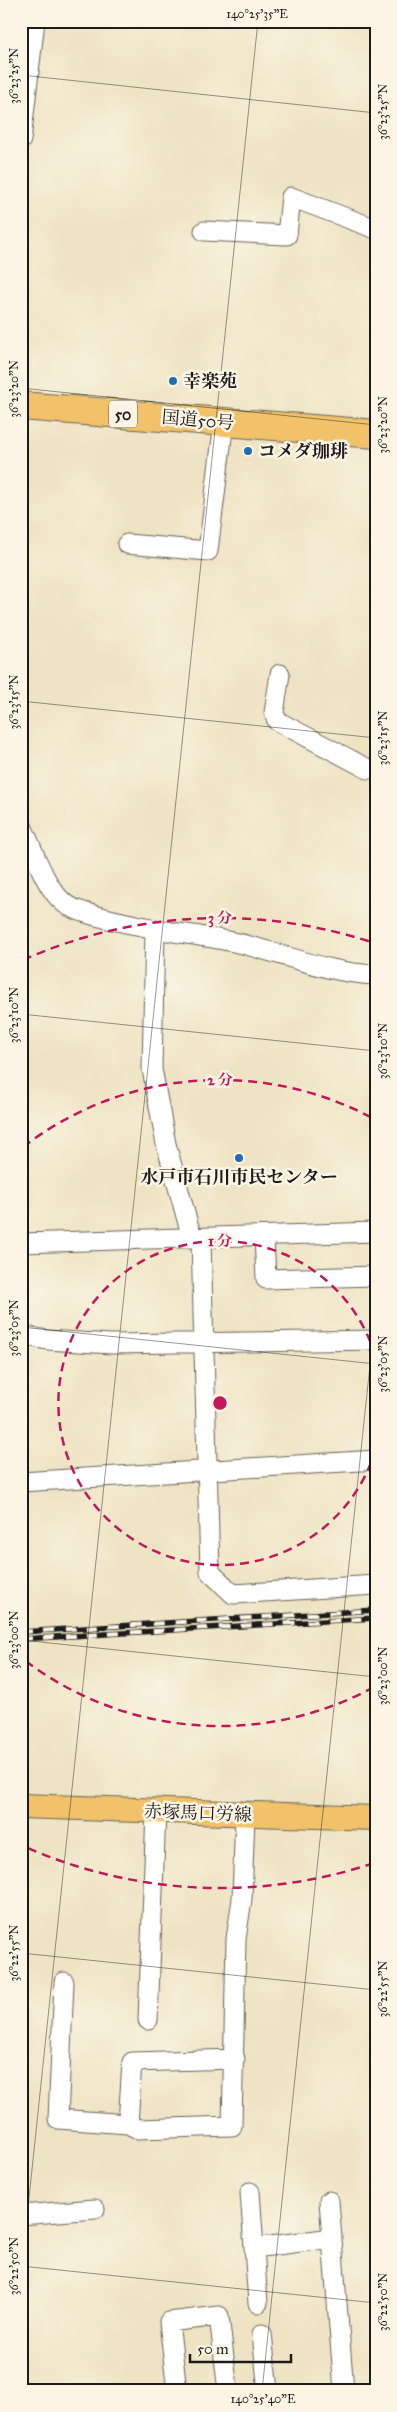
<svg xmlns="http://www.w3.org/2000/svg" width="397" height="2412" viewBox="0 0 397 2412" font-family="'IM FELL Great Primer','Noto Serif JP',serif">
	<style>
		.lines { fill: none; stroke-linecap: round; stroke-linejoin: round }
		.minor-casing { stroke: #666256; stroke-width: 21 }
		.major-casing { stroke: #666256; stroke-width: 26 }
		.highway-casing { stroke: #666256; stroke-width: 30 }
		.minor { stroke: #fff; stroke-width: 19 }
		.major { stroke: #f2c26a; stroke-width: 24 }
		.highway { stroke: #f2c26a; stroke-width: 28 }
		.rail-casing { stroke: #1c1c1c; stroke-width: 5.5 }
		.rail { stroke: #fcf5e5; stroke-width: 4; stroke-dasharray: 11; stroke-linecap: butt }
		.ticks { fill: none; stroke: #1c1c1c; stroke-width: 1; stroke-opacity: 0.45 }
		.ring { fill: none; stroke: #c2185b; stroke-width: 2.5; stroke-dasharray: 9 6 }
		.poi-dot { fill: #1f6fb2; stroke: #fcf5e5; stroke-width: 2 }
		.labels { text-anchor: middle; dominant-baseline: central; stroke-width: 5; stroke-linejoin: round; paint-order: stroke }
		.shield { fill: #fcf5e5; stroke: #5f5d58; stroke-width: 1 }
		.shield-label { font-size: 16px; font-weight: bold; fill: #1c1c1c }
		.poi-label { font-size: 18px; font-weight: bold; fill: #1c1c1c; stroke: #fcf5e5; text-anchor: start }
		.street-label { font-size: 18px; fill: #1c1c1c; stroke: #fcf5e5 }
		.centre { fill: #c2185b; stroke: #fcf5e5; stroke-width: 2.5 }
		.ring-label { font-size: 15px; text-anchor: middle; font-weight: bold; fill: #c2185b; stroke: #fcf5e5; stroke-width: 5; stroke-linejoin: round; paint-order: stroke }
		.neatline { fill: none; stroke: #1c1c1c; stroke-width: 2 }
		.ticks-label { font-size: 12px; text-anchor: middle; fill: #1c1c1c }
	</style>
	<rect width="100%" height="100%" fill="#fcf5e5"/>
	<filter id="ink" filterUnits="userSpaceOnUse"><feTurbulence type="fractalNoise" baseFrequency=".02" numOctaves="2"/><feDisplacementMap in="SourceGraphic" scale="10" xChannelSelector="R" yChannelSelector="G"/><feConvolveMatrix kernelMatrix="1 2 1 2 8 2 1 2 1" color-interpolation-filters="sRGB"/></filter>
	<filter id="wash" filterUnits="userSpaceOnUse"><feTurbulence type="fractalNoise" baseFrequency=".0096" numOctaves="4" result="noise"/><feDisplacementMap in="SourceGraphic" scale="20" xChannelSelector="R" yChannelSelector="G"/><feGaussianBlur stdDeviation="1.12" result="paint"/><feColorMatrix in="noise" values="0 0 0 0 0 0 0 0 0 0 0 0 0 0 0 0 0 1.4 0 .05"/><feComposite in="paint" operator="in"/></filter>
	<g filter="url(#wash)">
		<rect width="100%" height="100%" fill="#eee3c3"/>
	</g>
	<g filter="url(#ink)">
		<g class="lines">
			<!-- minor casing -->
			<g class="minor-casing">
				<path id="minor" d="M 21,140 L 35,21
					M 204,231 L 287,235 L 291,197 L 376,229
					M 127,544 L 208,551 L 224,422
					M 280,674 L 274,713 L 277,721 L 368,769 L 376,768
					M 21,824 C 32,846 44,886 63,902 C 76,915 135,924 155,929 L 152,1069 L 166,1144 L 192,1238
					M 155,929 C 183,934 211,937 238,943 C 285,954 327,973 376,975
					M 264,1236 L 266,1279 L 376,1276
					M 201,1238 L 210,1572 L 233,1594 L 376,1585
					M 21,1243 L 376,1232
					M 21,1335 L 47,1340 L 111,1344 L 376,1340
					M 21,1482 L 376,1460
					M 64,1982 L 58,2119 L 128,2124 L 138,2129 L 232,2126 L 236,1939 L 242,1899 L 245,1815
					M 148,2020 L 156,1812
					M 128,2124 L 132,2062 L 235,2059
					M 250,2192 L 258,2303
					M 329,2201 L 344,2391
					M 21,2215 L 95,2209
					M 254,2248 L 332,2238
					M 262,2334 L 268,2391
					M 21,2390 L 21,2391
					M 177,2391 L 169,2322 L 219,2316 L 228,2391"/>
			</g>
			<!-- major casing -->
			<g class="major-casing">
				<path id="major" d="M 21,1806 L 376,1818"/>
			</g>
			<!-- highway casing -->
			<g class="highway-casing">
				<path id="highway" d="M 21,406 L 376,434"/>
			</g>
			<!-- minor -->
			<use href="#minor" class="minor"/>
			<!-- major -->
			<use href="#major" class="major"/>
			<!-- highway -->
			<use href="#highway" class="highway"/>
			<!-- rail casing -->
			<g class="rail-casing">
				<path id="rail" d="M 21,1632 L 376,1610
					M 21,1639 L 376,1618"/>
			</g>
			<!-- rail -->
			<use href="#rail" class="rail"/>
		</g>
	</g>
	<!-- ticks -->
	<path class="ticks" d="M 21,75 L 376,113M 21,388 L 376,425M 21,701 L 376,738M 21,1014 L 376,1051M 21,1327 L 376,1364M 21,1640 L 376,1677M 21,1953 L 376,1990M 21,2266 L 376,2303M 21,2274 L 258,21M 262,2391 L 376,1308"/>
	<!-- distance rings -->
	<g class="ring">
		<path d="M376 1448A162 162 0 1 1 376 1358"/>
		<path d="M374 1687A323 323 0 0 1 23 1659M23 1147A323 323 0 0 1 374 1119"/>
		<path d="M374 1863A485 485 0 0 1 23 1846M23 960A485 485 0 0 1 374 943"/>
	</g>
	<!-- markers -->
	<g class="poi-dot">
		<circle cx="173" cy="381" r="5"/>
		<circle cx="248" cy="451" r="5"/>
		<circle cx="239" cy="1158" r="5"/>
	</g>
	<g class="labels">
		<!-- shield labels -->
		<rect class="shield" x="109" y="400.5" width="28" height="27" rx="4"/>
		<g class="shield-label">
			<text x="123" y="414">50</text>
		</g>
		<!-- poi labels -->
		<g class="poi-label">
			<text x="183" y="381">幸楽苑</text>
			<text x="258" y="451">コメダ珈琲</text>
			<text x="239" y="1177" text-anchor="middle">水戸市石川市民センター</text>
		</g>
		<!-- street labels -->
		<g class="street-label">
			<text transform="translate(198 420) rotate(5)">国道50号</text>
			<text transform="translate(198 1813) rotate(2)">赤塚馬口労線</text>
		</g>
	</g>
	<circle cx="220" cy="1403" r="8" class="centre"/>
	<g class="ring-label">
		<text x="220" y="923">3 分</text>
		<text x="220" y="1085">2 分</text>
		<text x="220" y="1246">1 分</text>
	</g>
	<!-- margin -->
	<rect width="397" height="2412" fill="none" stroke="#fcf5e5" stroke-width="55"/>
	<!-- scale -->
	<path d="M190 2354v8h101v-8" fill="none" stroke="#1c1c1c" stroke-width="2.5"/>
	<text x="197" y="2354" font-size="15" fill="#1c1c1c" stroke="#fcf5e5" stroke-width="4" paint-order="stroke">50 m</text>
	<rect x="28" y="28" width="342" height="2356" class="neatline"/>
	<g class="ticks-label">
		<text x="257" y="18">140°25'35"E</text>
		<text transform="translate(14 76) rotate(-90)" y="4">36°23'25"N</text>
		<text transform="translate(383 112) rotate(-90)" y="4">36°23'25"N</text>
		<text transform="translate(14 389) rotate(-90)" y="4">36°23'20"N</text>
		<text transform="translate(383 425) rotate(-90)" y="4">36°23'20"N</text>
		<text transform="translate(14 702) rotate(-90)" y="4">36°23'15"N</text>
		<text transform="translate(383 738) rotate(-90)" y="4">36°23'15"N</text>
		<text transform="translate(14 1015) rotate(-90)" y="4">36°23'10"N</text>
		<text transform="translate(383 1051) rotate(-90)" y="4">36°23'10"N</text>
		<text transform="translate(14 1328) rotate(-90)" y="4">36°23'05"N</text>
		<text transform="translate(383 1364) rotate(-90)" y="4">36°23'05"N</text>
		<text transform="translate(14 1640) rotate(-90)" y="4">36°23'00"N</text>
		<text transform="translate(383 1676) rotate(-90)" y="4">36°23'00"N</text>
		<text transform="translate(14 1953) rotate(-90)" y="4">36°22'55"N</text>
		<text transform="translate(383 1989) rotate(-90)" y="4">36°22'55"N</text>
		<text transform="translate(14 2266) rotate(-90)" y="4">36°22'50"N</text>
		<text transform="translate(383 2302) rotate(-90)" y="4">36°22'50"N</text>
		<text x="263" y="2403">140°25'40"E</text>
	</g>
</svg>
